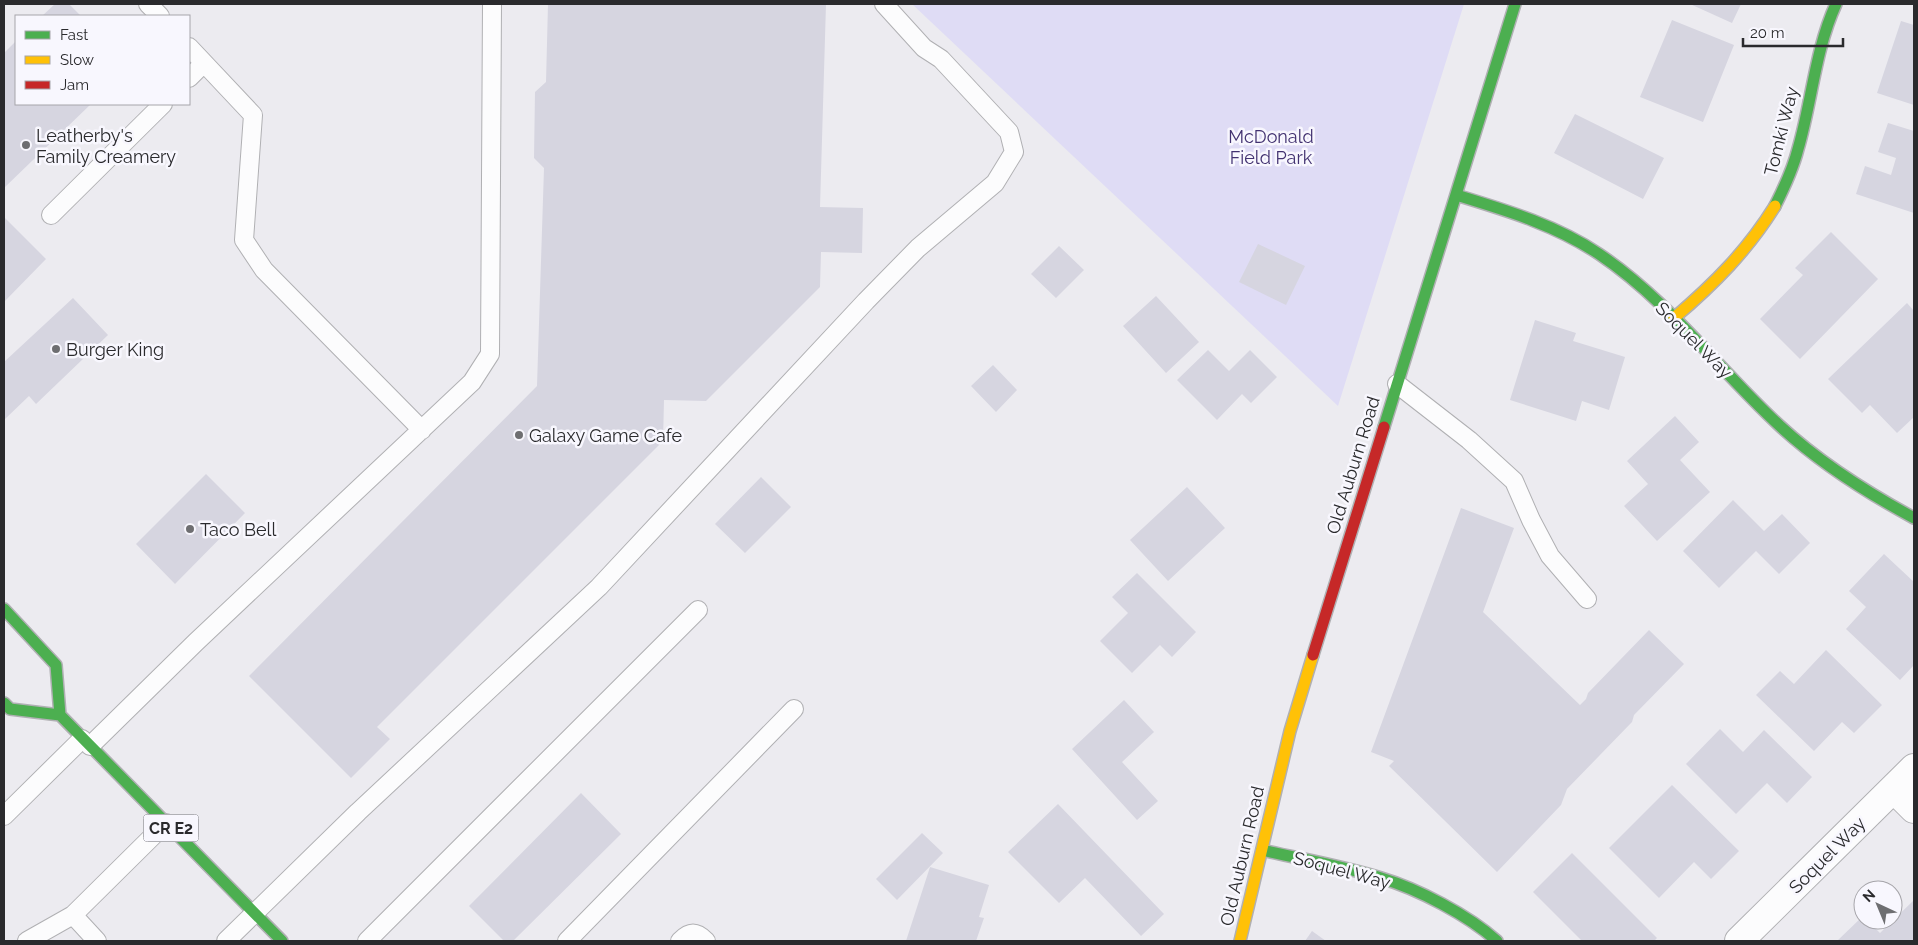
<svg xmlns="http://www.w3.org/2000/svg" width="1918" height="945" viewBox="0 0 1918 945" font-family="Raleway,sans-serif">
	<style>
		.green { fill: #dfdcf5 }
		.building { fill: #d6d5e0 }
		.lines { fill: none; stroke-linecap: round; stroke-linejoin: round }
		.lane-casing { stroke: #b0b0b3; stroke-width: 20 }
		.street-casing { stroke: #b0b0b3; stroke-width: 30 }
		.fast-casing { stroke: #b0b0b3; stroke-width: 14 }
		.slow-casing { stroke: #b0b0b3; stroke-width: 14 }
		.jam-casing { stroke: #b0b0b3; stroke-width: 14 }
		.lane { stroke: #fcfcfd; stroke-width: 18 }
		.street { stroke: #fcfcfd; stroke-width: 28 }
		.fast { stroke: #4caf50; stroke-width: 11 }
		.slow { stroke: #ffc107; stroke-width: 11 }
		.jam { stroke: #c62828; stroke-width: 11 }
		.poi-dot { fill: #6e6e71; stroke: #f8f7fe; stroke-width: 2 }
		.labels { text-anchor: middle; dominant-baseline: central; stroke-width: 5; stroke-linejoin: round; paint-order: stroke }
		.shield { fill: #f8f7fe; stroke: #68686c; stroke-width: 1 }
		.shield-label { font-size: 16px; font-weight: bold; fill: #2a2a2d }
		.street-label { font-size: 18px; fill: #2a2a2d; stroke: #f8f7fe }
		.poi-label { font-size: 18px; fill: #2a2a2d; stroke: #f8f7fe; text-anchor: start }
		.park-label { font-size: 18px; fill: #423271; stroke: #f8f7fe }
	</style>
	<rect width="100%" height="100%" fill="#ecebf0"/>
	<!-- green -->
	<path class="green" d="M 912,4 L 1464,4 L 1338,406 Z"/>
	<!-- building -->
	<path class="building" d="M 55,4 L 69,4 L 81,16 L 42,16 Z
		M 548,4 L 826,4 L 820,207 L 863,208 L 862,253 L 821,252 L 820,287 L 706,401 L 664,400 L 663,441 L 377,727 L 390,739 L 351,778 L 249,676 L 537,386 L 544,168 L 534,158 L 535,92 L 546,82 Z
		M 1690,4 L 1741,4 L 1732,23 Z
		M 1672,20 L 1734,45 L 1703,122 L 1640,97 Z
		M 1901,21 L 1914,25 L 1914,105 L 1877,93 Z
		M 16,41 L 16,104 L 91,104 L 4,188 L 4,53 Z
		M 1575,114 L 1664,158 L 1643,199 L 1554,153 Z
		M 1888,123 L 1914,131 L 1914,213 L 1856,194 L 1865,166 L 1891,175 L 1896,158 L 1878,152 Z
		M 4,217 L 46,259 L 4,302 Z
		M 1831,232 L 1878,279 L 1800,359 L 1760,319 L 1803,275 L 1795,268 Z
		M 1258,244 L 1305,266 L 1286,305 L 1239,282 Z
		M 1059,246 L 1084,270 L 1056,298 L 1031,274 Z
		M 1156,296 L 1199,342 L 1166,373 L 1123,326 Z
		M 73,298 L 108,335 L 36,404 L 29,396 L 4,420 L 4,362 Z
		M 1907,303 L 1914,311 L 1914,417 L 1897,433 L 1870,405 L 1862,413 L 1828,379 Z
		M 1535,320 L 1576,333 L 1573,341 L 1625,357 L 1609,410 L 1582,401 L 1576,421 L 1510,400 Z
		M 1208,350 L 1229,371 L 1250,350 L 1277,377 L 1251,403 L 1242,394 L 1217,420 L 1177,380 Z
		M 993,365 L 1017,390 L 996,412 L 971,386 Z
		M 1675,416 L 1699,442 L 1680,460 L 1710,492 L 1657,541 L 1624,506 L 1648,484 L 1627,461 Z
		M 206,474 L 245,513 L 175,584 L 136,544 Z
		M 761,477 L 791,507 L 745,553 L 715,524 Z
		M 1187,487 L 1225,528 L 1168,581 L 1130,540 Z
		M 1733,500 L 1764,531 L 1782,514 L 1810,543 L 1779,574 L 1756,551 L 1719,588 L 1683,551 Z
		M 1461,508 L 1514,528 L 1483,612 L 1580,705 L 1586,699 L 1588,693 L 1649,630 L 1684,664 L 1634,715 L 1632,722 L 1567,789 L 1561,805 L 1497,872 L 1389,766 L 1394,761 L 1371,752 Z
		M 1884,554 L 1914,582 L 1914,665 L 1900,680 L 1846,629 L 1866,607 L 1849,591 Z
		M 1137,573 L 1196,632 L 1172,657 L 1160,645 L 1132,673 L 1100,641 L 1128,613 L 1112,597 Z
		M 1826,650 L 1882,705 L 1854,733 L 1842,722 L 1814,751 L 1756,695 L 1780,671 L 1794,684 Z
		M 1124,700 L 1154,732 L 1122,762 L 1158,801 L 1137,820 L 1072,749 Z
		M 1720,729 L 1743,752 L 1764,730 L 1812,777 L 1787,803 L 1767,783 L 1736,814 L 1686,764 Z
		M 1672,785 L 1739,851 L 1711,879 L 1694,862 L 1659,898 L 1609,848 Z
		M 581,793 L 621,834 L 513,941 L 504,941 L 469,906 Z
		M 1058,804 L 1164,914 L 1141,936 L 1085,878 L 1059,903 L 1008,852 Z
		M 922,833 L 943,853 L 897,900 L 876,879 Z
		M 1572,853 L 1657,938 L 1654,941 L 1582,941 L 1533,892 Z
		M 930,867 L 989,885 L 979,917 L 984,918 L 976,941 L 906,941 Z
		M 1914,900 L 1914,941 L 1837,941 L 1863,916 L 1863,920 L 1867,920 L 1880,933 Z
		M 1312,931 L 1326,941 L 1305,941 Z"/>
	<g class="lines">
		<!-- lane casing -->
		<g class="lane-casing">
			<path id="lane" d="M 148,4 L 160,16
				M 189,47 L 253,115 L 244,240 L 264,270 L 422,430
				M 189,78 L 204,63
				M 51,215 L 163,104
				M 1397,384 L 1469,440 L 1514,481 L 1531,520 L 1550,556 L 1587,599
				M 90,746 L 196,642 L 472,382 L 490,354 L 492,4
				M 4,816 L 82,739
				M 73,915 L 97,941
				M 27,941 L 73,915 L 166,823
				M 226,941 L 358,812 L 599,587 L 866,301 L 918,248 L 995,183 L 1014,152 L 1009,132 L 941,59 L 924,48 L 884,4
				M 367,941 L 698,610
				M 567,941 L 794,709
				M 680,941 C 690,931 696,931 706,941"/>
		</g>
		<!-- street casing -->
		<g class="street-casing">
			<path id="street" d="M 1894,789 L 1914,809
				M 1739,941 L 1914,768"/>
		</g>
		<!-- fast casing -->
		<g class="fast-casing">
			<path id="fast" d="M 1456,195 C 1505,210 1556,225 1599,254 C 1669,301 1719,370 1780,426 C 1820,463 1866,492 1914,518
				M 1775,206 C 1784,188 1793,169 1798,149 C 1812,101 1815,50 1836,4
				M 1384,427 L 1515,4
				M 4,609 L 56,665 L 60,715 L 282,941
				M 4,703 L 10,709 L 60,715
				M 1262,850 C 1301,859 1342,866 1381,878 C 1418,889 1468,915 1497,941"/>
		</g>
		<!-- slow casing -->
		<g class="slow-casing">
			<path id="slow" d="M 1674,318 C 1714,284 1747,251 1775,206
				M 1240,941 L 1290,731 L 1313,655"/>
		</g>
		<!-- jam casing -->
		<g class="jam-casing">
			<path id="jam" d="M 1313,655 L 1384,427"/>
		</g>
		<!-- lane -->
		<use href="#lane" class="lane"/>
		<!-- street -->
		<use href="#street" class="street"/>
		<!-- fast -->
		<use href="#fast" class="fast"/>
		<!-- slow -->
		<use href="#slow" class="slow"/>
		<!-- jam -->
		<use href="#jam" class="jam"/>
	</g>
	<!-- markers -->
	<g class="poi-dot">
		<circle cx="26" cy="145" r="5"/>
		<circle cx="56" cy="349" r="5"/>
		<circle cx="519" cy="435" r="5"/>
		<circle cx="190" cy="529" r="5"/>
	</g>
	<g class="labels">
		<!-- shield labels -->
		<rect class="shield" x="143.5" y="814.5" width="55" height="27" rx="4"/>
		<g class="shield-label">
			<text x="171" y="828">CR E2</text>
		</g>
		<!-- street labels -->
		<g class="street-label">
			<text transform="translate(1781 131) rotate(-76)">Tomki Way</text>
			<text transform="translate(1694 340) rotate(45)">Soquel Way</text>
			<text transform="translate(1353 465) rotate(-73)">Old Auburn Road</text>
			<text transform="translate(1827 855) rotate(-45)">Soquel Way</text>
			<text transform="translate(1242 856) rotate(-77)">Old Auburn Road</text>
			<text transform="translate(1342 870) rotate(15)">Soquel Way</text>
		</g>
		<!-- poi labels -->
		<g class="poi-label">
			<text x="36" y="135">Leatherby's<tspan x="36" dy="21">Family Creamery</tspan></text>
			<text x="66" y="349">Burger King</text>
			<text x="529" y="435">Galaxy Game Cafe</text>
			<text x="200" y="529">Taco Bell</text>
		</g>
		<!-- park labels -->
		<g class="park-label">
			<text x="1271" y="136">McDonald<tspan x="1271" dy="21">Field Park</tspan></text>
		</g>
	</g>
	<!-- border -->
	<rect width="1918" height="945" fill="none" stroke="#2a2a2d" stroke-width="10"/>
	<!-- legend -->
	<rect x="15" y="15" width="175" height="90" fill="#f8f7fe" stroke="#a6a5aa"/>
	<rect x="25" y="31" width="25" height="8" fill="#4caf50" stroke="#a6a5aa"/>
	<text x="60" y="40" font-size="15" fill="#2a2a2d">Fast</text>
	<rect x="25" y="56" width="25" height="8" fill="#ffc107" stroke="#a6a5aa"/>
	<text x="60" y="65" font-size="15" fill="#2a2a2d">Slow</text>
	<rect x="25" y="81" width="25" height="8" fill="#c62828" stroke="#a6a5aa"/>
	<text x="60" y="90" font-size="15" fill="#2a2a2d">Jam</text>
	<!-- north arrow -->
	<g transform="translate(1878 905) rotate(316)"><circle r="24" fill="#f8f7fe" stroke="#a6a5aa"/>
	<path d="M0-4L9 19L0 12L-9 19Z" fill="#6e6e71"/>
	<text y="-8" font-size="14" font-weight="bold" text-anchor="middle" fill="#2a2a2d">N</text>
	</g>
	<!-- scale -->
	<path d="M1743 38v8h100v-8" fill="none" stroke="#2a2a2d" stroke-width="2.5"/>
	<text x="1750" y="38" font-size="15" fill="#2a2a2d" stroke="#f8f7fe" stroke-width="4" paint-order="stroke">20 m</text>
</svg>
